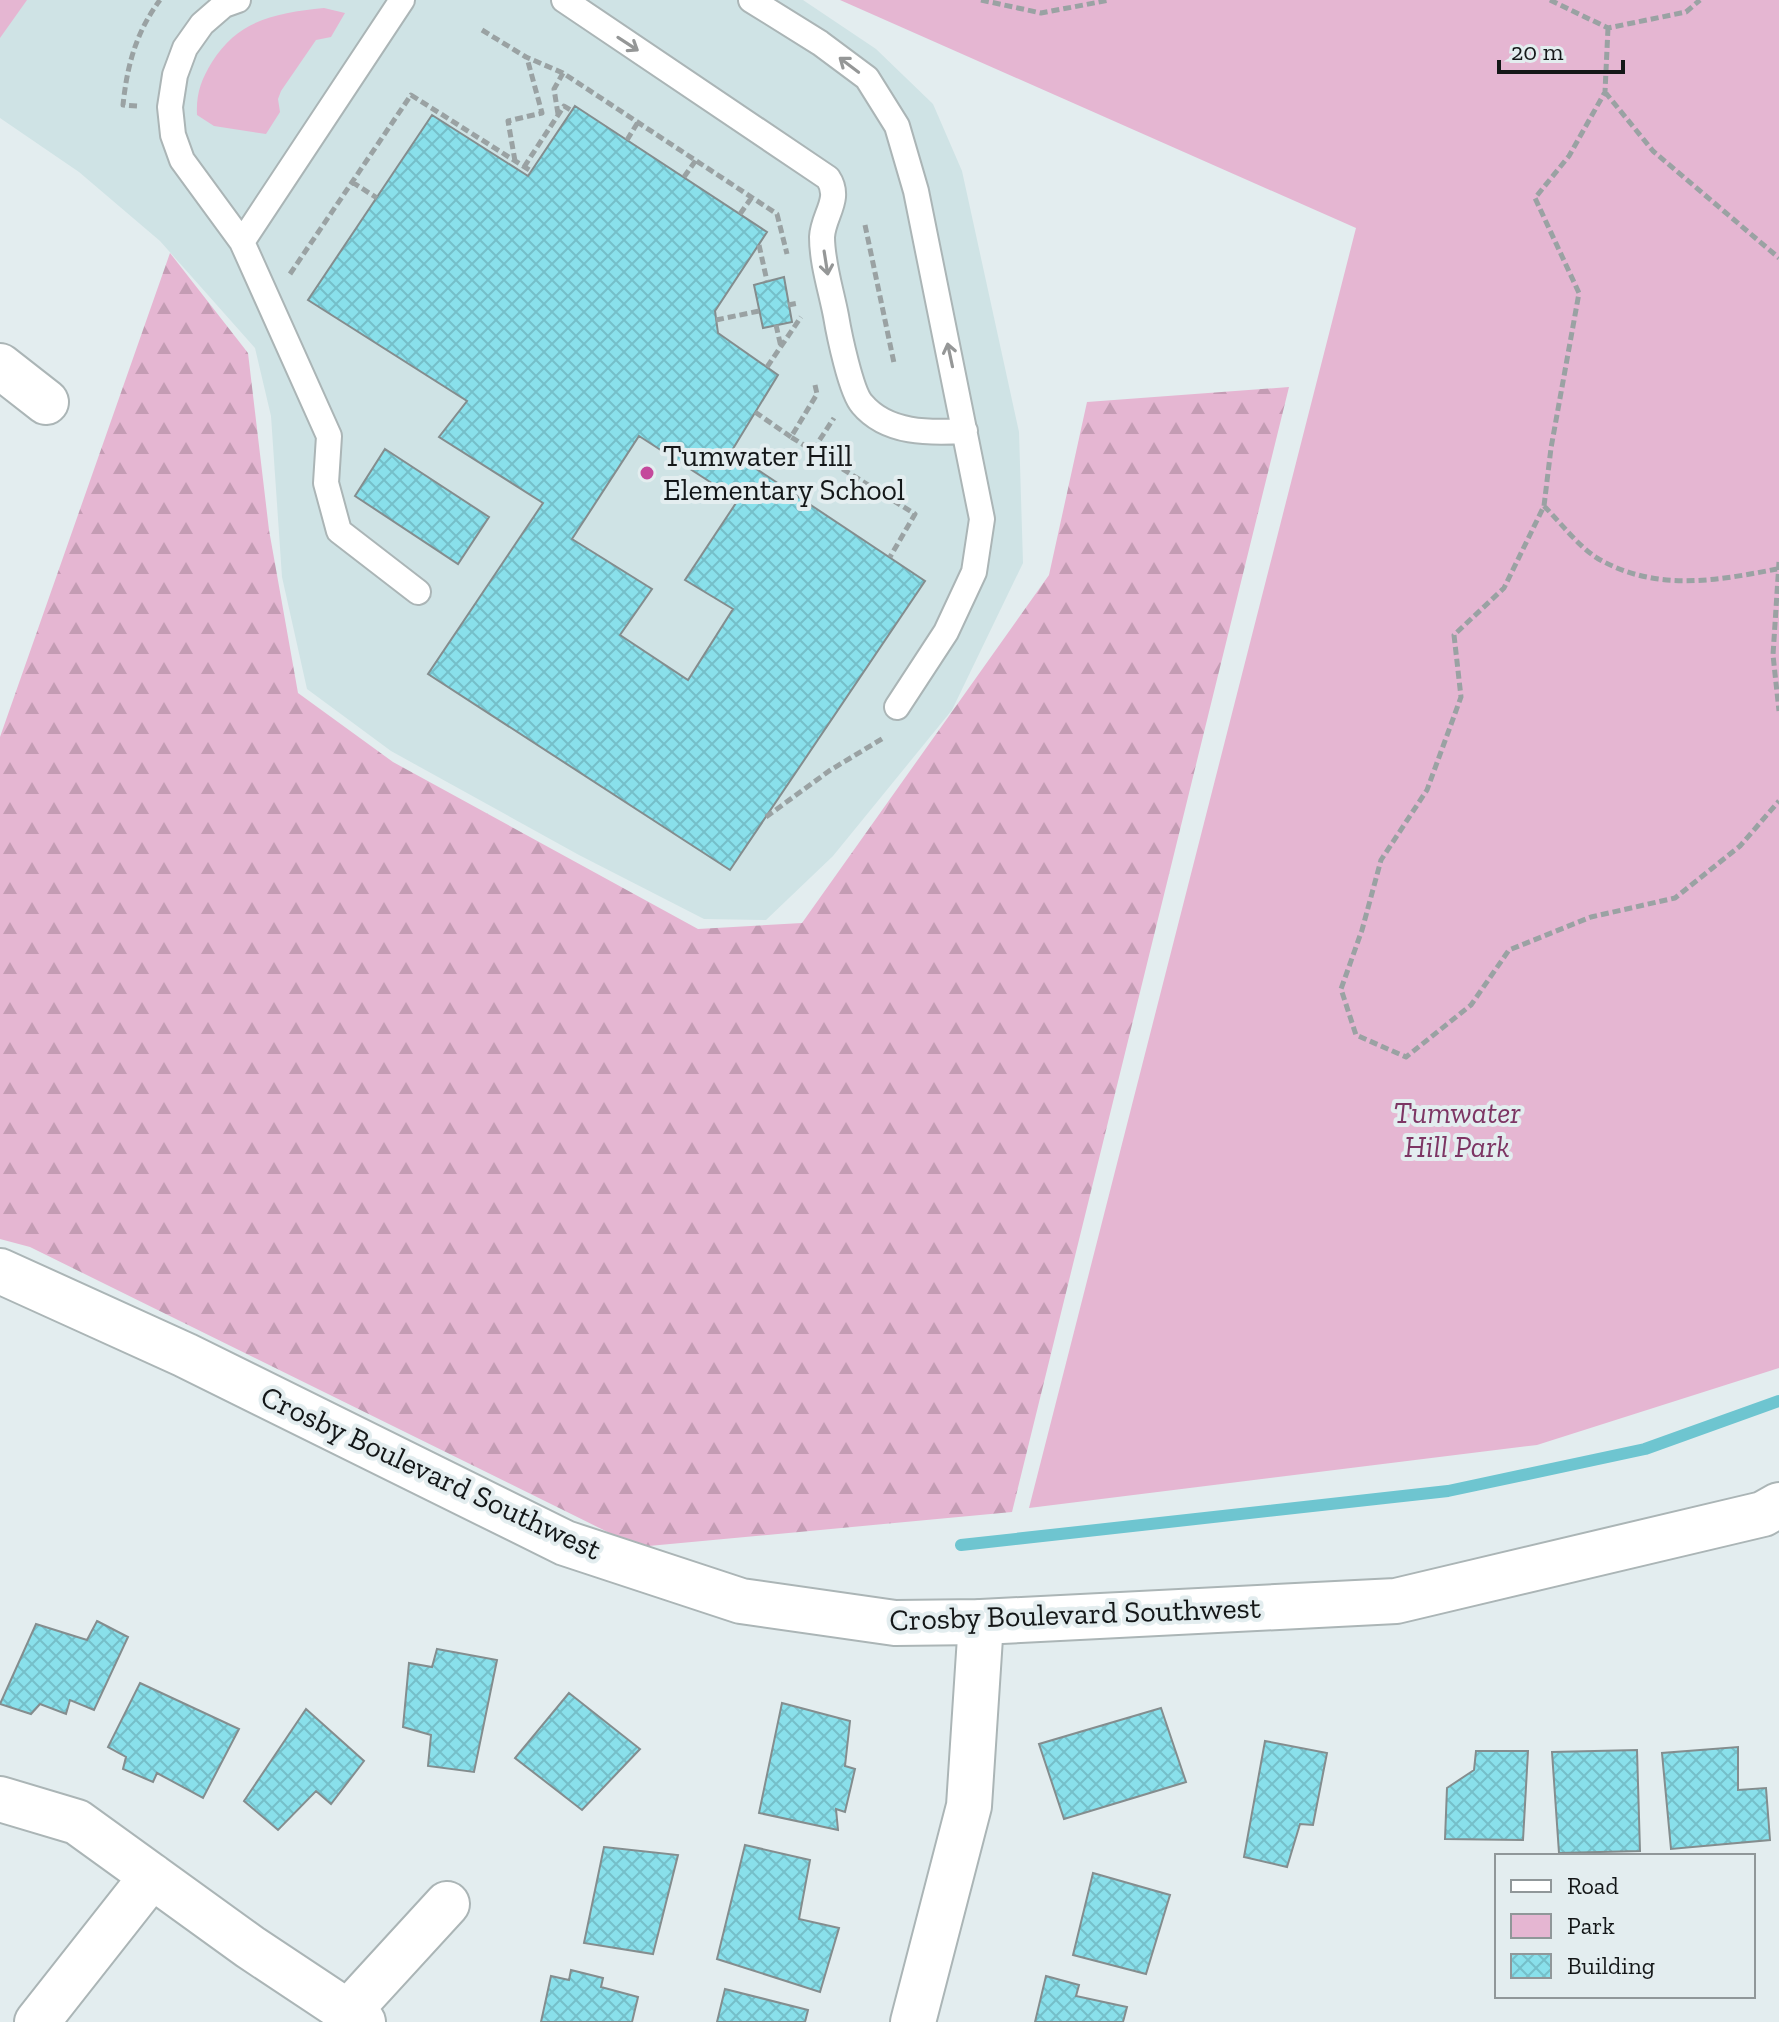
<svg xmlns="http://www.w3.org/2000/svg" width="1779" height="2022" viewBox="0 0 1779 2022" font-family="'Zilla Slab',serif">
	<style>
		.built { fill: #cfe3e5 }
		.forest { fill: url(#forest-firs) }
		.park { fill: #e5b6d2 }
		.lines { fill: none; stroke-linecap: round; stroke-linejoin: round }
		.stream { stroke: #6ec5d0; stroke-width: 12 }
		.building { fill: url(#building-cross-hatch); stroke: #848d8e; stroke-width: 2; fill-rule: evenodd }
		.service-casing { stroke: #abb5b6; stroke-width: 28 }
		.minor-casing { stroke: #abb5b6; stroke-width: 48 }
		.tertiary-casing { stroke: #abb5b6; stroke-width: 48 }
		.path { stroke: #9aa2a3; stroke-width: 5; stroke-dasharray: 8 4; stroke-linecap: butt }
		.service { stroke: #fff; stroke-width: 24 }
		.minor { stroke: #fff; stroke-width: 44 }
		.tertiary { stroke: #fff; stroke-width: 44 }
		.oneway { stroke: #959797 }
		.poi-dot { fill: #c4499c; stroke: #e3edef; stroke-width: 3 }
		.labels { text-anchor: middle; dominant-baseline: central; stroke-width: 8; stroke-linejoin: round; paint-order: stroke }
		.poi-label { font-size: 30px; fill: #141718; stroke: #e3edef; text-anchor: start }
		.park-label { font-size: 30px; font-style: italic; fill: #7d3564; stroke: #e3edef }
		.street-label { font-size: 30px; fill: #141718; stroke: #e3edef }
	</style>
	<defs>
		<pattern id="forest-firs" width="22" height="20" patternUnits="userSpaceOnUse" patternTransform="scale(2)"><rect width="22" height="20" fill="#e5b6d2"/><path d="M5 1l3.5 6h-7zM16 11l3.5 6h-7z" fill="#c49cb4"/></pattern>
		<pattern id="building-cross-hatch" width="8" height="8" patternUnits="userSpaceOnUse" patternTransform="scale(2)"><rect width="8" height="8" fill="#89e0eb"/><path d="M0 0l8 8M0 8l8-8" fill="none" stroke="#75bfc9"/></pattern>
	</defs>
	<rect width="100%" height="100%" fill="#e3edef"/>
	<!-- built -->
	<path class="built" d="M 0,0 L 803,0 L 876,49 L 933,104 L 962,171 L 1019,432 L 1023,563 L 952,710 L 833,856 L 766,920 L 704,919 L 579,855 L 391,751 L 307,689 L 282,577 L 271,416 L 255,348 L 160,241 L 79,172 L 0,118 Z"/>
	<!-- forest -->
	<path class="forest" d="M 170,253 L 248,353 L 269,530 L 298,693 L 393,762 L 698,929 L 802,923 L 1049,575 L 1087,402 L 1289,387 L 1012,1512 L 638,1547 L 30,1247 L 0,1239 L 0,737 Z"/>
	<!-- park -->
	<path class="park" d="M 0,0 L 27,0 L 0,38 Z
		M 840,0 L 1779,0 L 1779,1368 L 1537,1445 L 1029,1508 L 1356,228 Z
		M 324,8 L 345,13 L 331,37 L 316,40 L 281,91 L 278,99 L 280,112 L 266,134 L 214,126 L 197,115 C 196,94 201,80 212,62 C 239,19 277,13 324,8 Z"/>
	<g class="lines">
		<!-- stream -->
		<path class="stream" d="M 961,1545 L 1448,1491 L 1645,1449 L 1779,1401"/>
	</g>
	<!-- building -->
	<path class="building" d="M 575,106 L 767,232 L 715,311 L 718,333 L 778,375 L 731,452 L 925,581 L 730,870 L 428,674 L 543,503 L 439,437 L 467,401 L 308,300 L 432,115 L 528,176 ZM 639,436 L 738,500 L 685,580 L 733,609 L 688,680 L 620,635 L 652,589 L 572,539 Z
		M 784,277 L 792,322 L 763,328 L 754,285 Z
		M 385,449 L 489,517 L 458,564 L 355,496 Z
		M 97,1621 L 128,1637 L 94,1710 L 70,1700 L 66,1714 L 40,1704 L 31,1714 L 0,1704 L 36,1624 L 87,1640 Z
		M 437,1649 L 497,1660 L 474,1772 L 428,1766 L 431,1735 L 403,1727 L 409,1663 L 432,1667 Z
		M 140,1683 L 239,1729 L 203,1798 L 157,1773 L 153,1782 L 123,1769 L 126,1757 L 108,1747 Z
		M 569,1693 L 640,1749 L 582,1810 L 515,1758 Z
		M 782,1703 L 850,1721 L 845,1766 L 855,1769 L 845,1812 L 836,1809 L 838,1830 L 759,1813 Z
		M 1161,1708 L 1186,1782 L 1064,1819 L 1039,1744 Z
		M 306,1709 L 364,1761 L 331,1804 L 316,1791 L 278,1830 L 244,1801 Z
		M 1265,1741 L 1327,1753 L 1313,1825 L 1300,1824 L 1287,1867 L 1244,1857 Z
		M 1738,1747 L 1738,1790 L 1766,1788 L 1770,1840 L 1671,1849 L 1662,1753 Z
		M 1637,1750 L 1640,1851 L 1559,1853 L 1552,1752 Z
		M 1476,1751 L 1528,1751 L 1523,1840 L 1445,1839 L 1447,1788 L 1474,1770 Z
		M 745,1845 L 810,1860 L 799,1919 L 839,1928 L 820,1992 L 717,1959 Z
		M 604,1847 L 678,1855 L 653,1954 L 584,1943 Z
		M 1093,1873 L 1170,1895 L 1146,1974 L 1073,1955 Z
		M 571,1970 L 603,1978 L 601,1987 L 638,1997 L 632,2022 L 541,2022 L 551,1976 L 569,1980 Z
		M 1046,1976 L 1079,1985 L 1076,1996 L 1127,2007 L 1123,2022 L 1035,2022 Z
		M 725,1989 L 808,2010 L 805,2022 L 717,2022 Z"/>
	<g class="lines">
		<!-- service casing -->
		<g class="service-casing">
			<path id="service" d="M 238,0 L 224,5 L 202,24 L 185,48 L 175,75 L 170,107 L 173,135 L 182,160 L 242,242 L 329,436 L 326,483 L 339,531 L 418,592
				M 564,0 L 828,178 C 842,199 823,215 822,237 C 822,263 831,290 836,316 C 839,334 851,392 862,404 C 887,434 930,433 965,431
				M 751,0 L 820,43 L 867,78 L 897,126 L 916,191 L 982,519 L 974,572 L 946,632 L 897,707
				M 242,242 L 402,0"/>
		</g>
		<!-- minor casing -->
		<g class="minor-casing">
			<path id="minor" d="M 0,366 L 46,402
				M 0,1799 L 77,1822 L 250,1947 L 363,2022
				M 348,2012 L 447,1904
				M 37,2022 L 152,1876
				M 913,2022 L 969,1806 L 981,1622"/>
		</g>
		<!-- tertiary casing -->
		<g class="tertiary-casing">
			<path id="tertiary" d="M 0,1271 L 185,1355 L 565,1543 L 741,1601 L 895,1623 L 981,1622 L 1396,1601 L 1763,1514 L 1779,1505"/>
		</g>
		<!-- path -->
		<path class="path" d="M 981,0 L 1041,13 L 1110,0
			M 1550,0 L 1608,28 L 1686,12 L 1700,0
			M 1608,28 L 1605,92 L 1569,156 L 1535,198 L 1579,293 L 1551,448 L 1544,506 L 1504,588 L 1454,635 L 1461,697 L 1427,790 L 1381,860 L 1362,930 L 1341,989 L 1356,1035 L 1406,1057 L 1471,1005 L 1509,950 L 1591,917 L 1675,898 L 1740,846 L 1779,801
			M 482,30 L 526,57 L 563,73 L 777,214 L 787,254
			M 1605,92 L 1653,151 L 1779,258
			M 137,106 L 123,105 C 127,66 136,32 160,0
			M 558,114 L 554,89 L 563,73
			M 627,140 L 638,122
			M 515,161 L 508,121 L 542,113 L 527,58
			M 524,167 L 564,106 L 572,111
			M 684,177 L 696,160
			M 352,182 L 377,198
			M 740,214 L 752,197
			M 865,225 L 894,363
			M 759,245 L 767,281
			M 290,274 L 411,95 L 531,171
			M 788,305 L 798,303
			M 716,320 L 759,311
			M 776,325 L 781,347
			M 767,367 L 801,317
			M 815,385 L 817,394 L 791,437 L 915,514 L 890,557
			M 755,412 L 791,437
			M 813,450 L 834,418
			M 1544,506 C 1561,523 1578,546 1597,558 C 1655,592 1715,581 1777,569
			M 1779,562 L 1773,655 L 1779,711
			M 766,817 L 829,771 L 885,737"/>
		<!-- service -->
		<use href="#service" class="service"/>
		<!-- minor -->
		<use href="#minor" class="minor"/>
		<!-- tertiary -->
		<use href="#tertiary" class="tertiary"/>
	</g>
	<!-- one-way arrows -->
	<defs><path id="oneway-shaft" d="M-6 0H5M1.5-3L5.5 0L1.5 3" fill="none" stroke-width="1.6" stroke-linecap="round" stroke-linejoin="round" transform="scale(2)"/></defs>
	<g class="oneway">
		<use href="#oneway-shaft" transform="translate(628 44) rotate(33)"/>
		<use href="#oneway-shaft" transform="translate(849 65) rotate(-143)"/>
		<use href="#oneway-shaft" transform="translate(826 263) rotate(81)"/>
		<use href="#oneway-shaft" transform="translate(950 355) rotate(-102)"/>
	</g>
	<!-- markers -->
	<circle class="poi-dot" cx="647" cy="473" r="8"/>
	<g class="labels">
		<!-- poi labels -->
		<g class="poi-label">
			<text x="663" y="456">Tumwater Hill<tspan x="663" dy="34">Elementary School</tspan></text>
		</g>
		<!-- park labels -->
		<g class="park-label">
			<text x="1457" y="1113">Tumwater<tspan x="1457" dy="34">Hill Park</tspan></text>
		</g>
		<!-- street labels -->
		<g class="street-label">
			<text transform="translate(431 1473) rotate(25)">Crosby Boulevard Southwest</text>
			<text transform="translate(1075 1614) rotate(-2)">Crosby Boulevard Southwest</text>
		</g>
	</g>
	<!-- legend -->
	<rect x="1495" y="1854" width="260" height="144" fill="#e3edef" stroke="#909799" stroke-width="2"/>
	<rect x="1511" y="1880" width="40" height="12" fill="#ffffff" stroke="#909799" stroke-width="2"/>
	<text x="1567" y="1894" font-size="24" fill="#141718">Road</text>
	<rect x="1511" y="1914" width="40" height="24" fill="#e5b6d2" stroke="#909799" stroke-width="2"/>
	<text x="1567" y="1934" font-size="24" fill="#141718">Park</text>
	<rect x="1511" y="1954" width="40" height="24" fill="url(#building-cross-hatch)" stroke="#909799" stroke-width="2"/>
	<text x="1567" y="1974" font-size="24" fill="#141718">Building</text>
	<!-- scale -->
	<path d="M1499 60v12h124v-12" fill="none" stroke="#141718" stroke-width="4"/>
	<text x="1511" y="60" font-size="24" fill="#141718" stroke="#e3edef" stroke-width="6" paint-order="stroke">20 m</text>
</svg>
